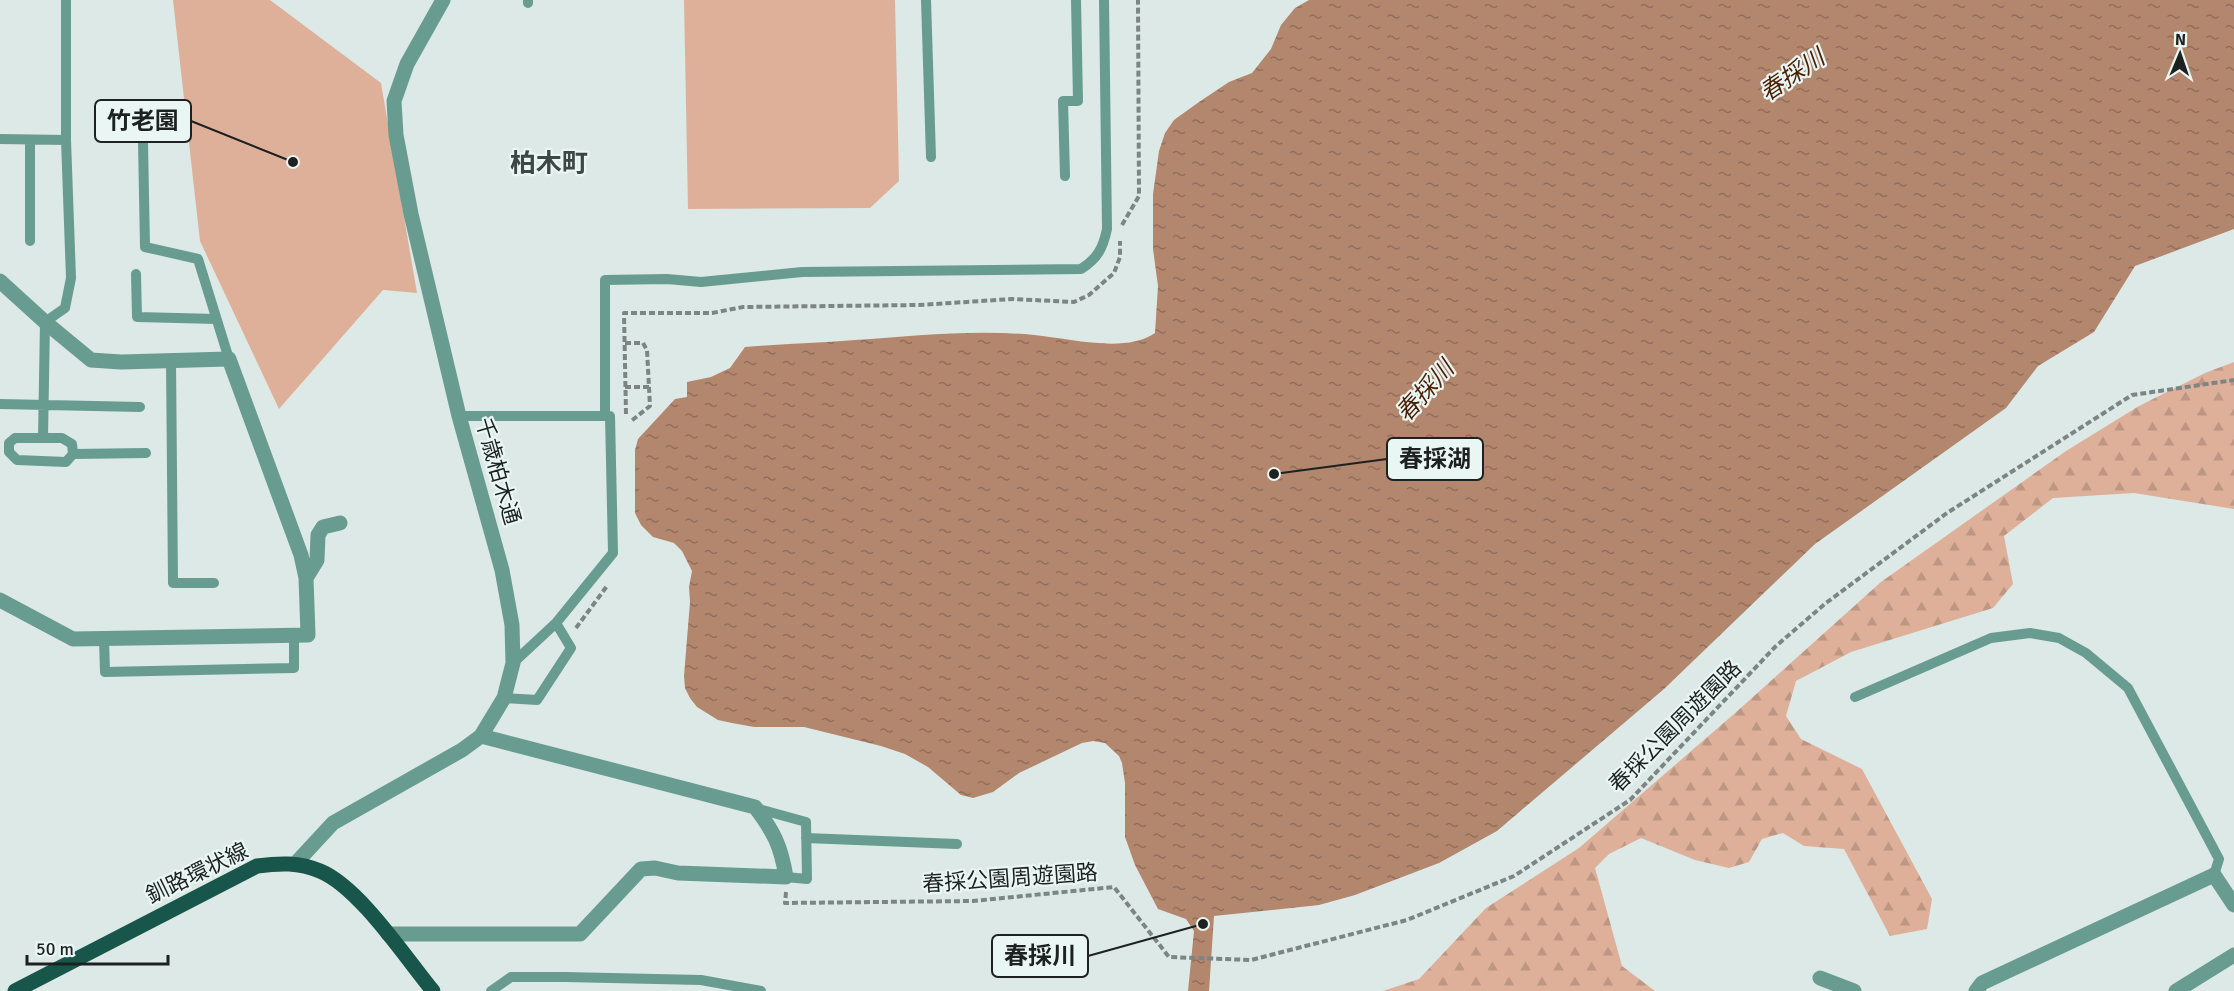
<svg xmlns="http://www.w3.org/2000/svg" width="2234" height="991" viewBox="0 0 2234 991" font-family="Signika,'Noto Sans JP',sans-serif">
	<style>
		.forest { fill: url(#forest-firs) }
		.park { fill: #deb099 }
		.water { fill: url(#water-ripples) }
		.lines { fill: none; stroke-linecap: round; stroke-linejoin: round }
		.path { stroke: #7c8583; stroke-width: 4; stroke-dasharray: 6 3; stroke-linecap: butt }
		.service { stroke: #699c91; stroke-width: 10 }
		.minor { stroke: #699c91; stroke-width: 15 }
		.tertiary { stroke: #699c91; stroke-width: 15 }
		.primary { stroke: #18564c; stroke-width: 15 }
		.labels { text-anchor: middle; dominant-baseline: central; stroke-width: 4.5; stroke-linejoin: round; paint-order: stroke }
		.street-label { font-size: 22px; fill: #1d2221; stroke: #e9f6f3 }
		.water-label { font-size: 24px; font-style: italic; fill: #4b1f03; stroke: #e9f6f3 }
		.quarter-label { font-size: 26px; font-weight: bold; fill: #3d4745; stroke: #e9f6f3 }
		.leader { fill: none; stroke: #1d2221; stroke-width: 2 }
		.callout-dot { fill: #1d2221; stroke: #e9f6f3; stroke-width: 2 }
		.callout { fill: #e9f6f3; stroke: #1d2221; stroke-width: 2 }
		.callout-label { font-size: 24px; text-anchor: middle; font-weight: bold; fill: #1d2221 }
	</style>
	<defs>
		<pattern id="forest-firs" width="22" height="20" patternUnits="userSpaceOnUse" patternTransform="scale(1.5)"><rect width="22" height="20" fill="#deb099"/><path d="M5 1l3.5 6h-7zM16 11l3.5 6h-7z" fill="#be9784"/></pattern>
		<pattern id="water-ripples" width="26" height="14" patternUnits="userSpaceOnUse" patternTransform="scale(1.5)"><rect width="26" height="14" fill="#b3866e"/><path d="M2 4q2-2 4 0t4 0M15 11q2-2 4 0t4 0" fill="none" stroke="#916d5a"/></pattern>
	</defs>
	<rect width="100%" height="100%" fill="#dce9e6"/>
	<!-- forest -->
	<path class="forest" d="M 2234,362 L 2234,509 L 2134,493 L 2053,498 L 2004,536 L 2013,584 L 1993,608 L 1851,652 L 1796,681 L 1786,716 L 1801,739 L 1862,769 L 1932,899 L 1927,929 L 1890,936 L 1844,849 L 1804,846 L 1783,833 L 1762,839 L 1749,862 L 1729,868 L 1695,860 L 1641,838 L 1609,854 L 1595,868 L 1622,966 L 1655,991 L 1383,991 L 1419,979 L 1486,908 L 1579,848 L 1734,714 L 1881,582 L 2066,451 L 2139,406 L 2205,373 Z"/>
	<!-- park -->
	<path class="park" d="M 173,0 L 270,0 L 381,83 L 417,293 L 383,290 L 279,409 L 200,241 Z
		M 684,0 L 895,0 L 899,181 L 870,208 L 688,209 Z"/>
	<!-- water -->
	<path class="water" d="M 1309,0 L 2234,0 L 2234,229 L 2135,266 L 2094,332 L 2038,366 L 2006,408 L 1815,544 L 1664,689 L 1497,831 L 1439,863 L 1355,895 L 1319,905 L 1214,916 L 1209,991 L 1188,991 L 1194,931 L 1186,919 L 1158,909 L 1135,865 L 1125,837 L 1125,783 L 1122,763 L 1119,756 L 1105,743 L 1093,741 L 1082,743 L 1019,773 L 993,792 L 973,798 L 961,795 L 928,767 L 905,754 L 881,746 L 804,727 L 754,727 L 732,723 L 718,720 L 697,707 L 690,698 L 685,688 L 684,676 L 690,602 L 689,587 L 692,571 L 682,551 L 674,543 L 653,537 L 641,525 L 635,513 L 635,450 L 638,439 L 675,399 L 687,397 L 687,382 L 711,377 L 730,368 L 745,347 C 781,344 818,343 855,340 C 914,336 974,329 1034,335 C 1069,338 1125,354 1155,333 L 1158,286 L 1153,249 L 1153,194 L 1159,151 L 1165,133 L 1174,120 L 1199,102 L 1229,82 L 1252,73 L 1271,49 L 1281,25 L 1295,8 Z"/>
	<g class="lines">
		<!-- path -->
		<path class="path" d="M 1122,225 L 1139,196 L 1138,0
			M 625,343 L 643,343 L 647,350 L 650,406 L 630,422
			M 625,387 L 649,387
			M 626,414 L 624,313 L 712,313 L 743,307 L 919,305 L 1012,299 L 1074,302 L 1089,295 L 1114,273 L 1120,257 L 1120,241
			M 576,628 L 607,586
			M 786,892 L 785,903 L 973,901 L 1114,887 L 1169,957 L 1251,960 L 1407,920 L 1514,876 L 1630,800 L 1776,646 L 1826,603 L 1947,513 L 2132,395 L 2234,380"/>
		<!-- service -->
		<path class="service" d="M 528,0 L 528,3
			M 926,0 L 931,157
			M 0,139 L 66,140
			M 143,142 L 145,247 L 198,259 L 229,359
			M 1065,176 L 1063,101 L 1078,101 L 1076,0
			M 30,241 L 30,140
			M 136,274 L 137,317 L 216,319
			M 171,360 L 173,583 L 214,583
			M 0,404 L 140,407
			M 459,416 L 610,416 L 613,553 L 556,623 L 513,663
			M 605,416 L 605,280 L 667,279 L 701,282 L 802,272 L 1081,269 C 1098,258 1103,248 1107,229 L 1104,0
			M 43,438 L 45,322 L 65,308 L 71,278 L 66,140 L 66,0
			M 73,454 L 66,462 L 17,460 L 9,452 L 9,443 L 15,438 L 62,438 L 72,444 L 73,454 L 146,453
			M 104,639 L 105,672 L 294,668 L 294,635
			M 1855,697 L 1991,638 L 2030,633 L 2059,638 L 2086,653 L 2128,688 L 2219,859 L 2214,875
			M 504,698 L 537,700 L 571,648 L 556,623
			M 755,808 L 806,822 L 807,879 L 786,877
			M 806,838 L 957,844
			M 491,991 L 511,977 L 565,977 L 701,980 L 761,991"/>
		<!-- minor -->
		<path class="minor" d="M 0,281 L 45,322 L 91,360 L 121,362 L 229,359 L 301,555 L 306,578
			M 0,600 L 73,639 L 308,635 L 306,578 L 317,560 L 318,535 L 323,527 L 340,523
			M 388,934 L 580,934 L 641,869 L 655,868 L 678,873 L 786,877 C 781,846 774,832 755,807 L 481,736
			M 1820,978 L 1854,991
			M 1976,991 L 1982,983 L 2214,875 L 2234,905
			M 2176,991 L 2234,955"/>
		<!-- tertiary -->
		<path class="tertiary" d="M 295,864 L 333,823 L 462,750 L 481,736 L 504,698 L 513,663 L 512,625 L 502,570 L 459,416 L 411,214 L 396,135 L 394,101 L 407,64 L 443,0"/>
		<!-- primary -->
		<path class="primary" d="M 15,991 L 257,866 C 279,863 299,862 320,871 C 359,887 405,957 433,991"/>
	</g>
	<g class="labels">
		<!-- street labels -->
		<g class="street-label">
			<text transform="translate(498 471) rotate(74)">千歳柏木通</text>
			<text transform="translate(1675 726) rotate(-45)">春採公園周遊園路</text>
			<text transform="translate(197 873) rotate(-26)">釧路環状線</text>
			<text transform="translate(1010 878) rotate(-4)">春採公園周遊園路</text>
		</g>
		<!-- water labels -->
		<g class="water-label">
			<text transform="translate(1792 75) rotate(-34)">春採川</text>
			<text transform="translate(1425 391) rotate(-48)">春採川</text>
		</g>
		<!-- quarter labels -->
		<g class="quarter-label">
			<text x="549" y="164">柏木町</text>
		</g>
	</g>
	<!-- callouts -->
	<path class="leader" d="M293 162L191 121M1274 474L1387 459M1203 924L1088 956"/>
	<g class="callout-dot">
		<circle cx="293" cy="162" r="6"/>
		<circle cx="1274" cy="474" r="6"/>
		<circle cx="1203" cy="924" r="6"/>
	</g>
	<g class="callout">
		<rect x="95" y="100" width="96" height="42" rx="6"/>
		<rect x="1387" y="438" width="96" height="42" rx="6"/>
		<rect x="992" y="935" width="96" height="42" rx="6"/>
	</g>
	<g class="callout-label">
		<text x="143" y="129">竹老園</text>
		<text x="1435" y="467">春採湖</text>
		<text x="1040" y="964">春採川</text>
	</g>
	<!-- north arrow -->
	<g transform="translate(2180 54) rotate(2)" stroke="#e9f6f3" stroke-width="4.5" paint-order="stroke">
	<path d="M0-4.5L10 22L0 15L-10 22Z" fill="#1d2221"/>
	<text y="-9" font-size="16" font-weight="bold" text-anchor="middle" fill="#1d2221">N</text>
	</g>
	<!-- scale -->
	<path d="M27 955v9h141v-9" fill="none" stroke="#1d2221" stroke-width="3"/>
	<text x="36" y="955" font-size="18" fill="#1d2221" stroke="#e9f6f3" stroke-width="4.5" paint-order="stroke">50 m</text>
</svg>
